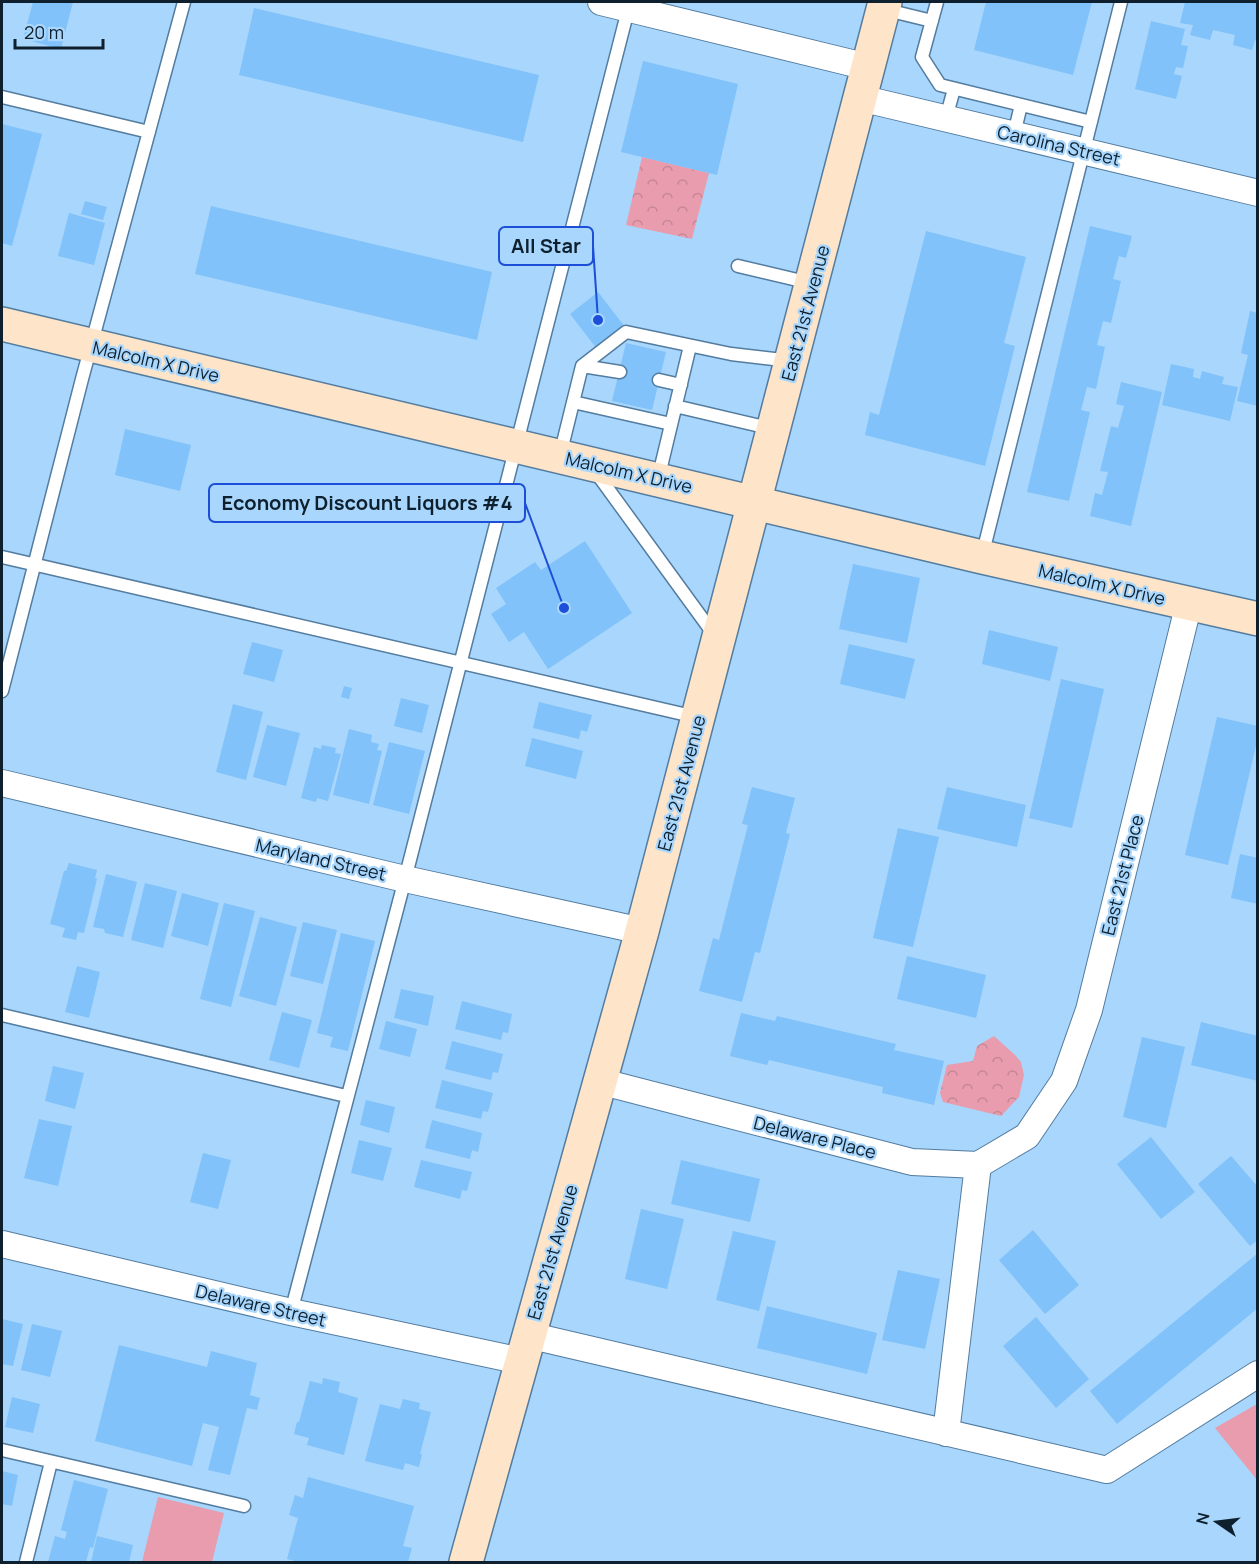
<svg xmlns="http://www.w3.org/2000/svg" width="1259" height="1564" viewBox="0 0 1259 1564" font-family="Manrope,sans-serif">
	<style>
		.grass { fill: #e89cad }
		.park { fill: url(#park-crowns) }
		.building { fill: #80c2f9 }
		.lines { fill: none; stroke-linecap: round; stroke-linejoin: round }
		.lane-casing { stroke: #537c9f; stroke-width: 15 }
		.street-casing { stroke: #537c9f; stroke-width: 28 }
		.secondary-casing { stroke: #537c9f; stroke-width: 36 }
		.lane { stroke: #fff; stroke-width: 12 }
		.street { stroke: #fff; stroke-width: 26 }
		.secondary { stroke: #fee5ca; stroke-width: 33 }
		.labels { text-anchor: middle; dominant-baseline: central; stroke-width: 4.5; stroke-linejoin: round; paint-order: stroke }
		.street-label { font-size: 18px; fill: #0e202e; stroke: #a9d6fc }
		.leader { fill: none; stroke: #1d4ed8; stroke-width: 2 }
		.callout-dot { fill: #1d4ed8; stroke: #a9d6fc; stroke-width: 2 }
		.callout { fill: #a9d6fc; stroke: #1d4ed8; stroke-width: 2 }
		.callout-label { font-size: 20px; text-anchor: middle; font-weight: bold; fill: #0e202e }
	</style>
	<defs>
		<pattern id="park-crowns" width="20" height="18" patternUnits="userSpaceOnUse" patternTransform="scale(1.5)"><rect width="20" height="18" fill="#e89cad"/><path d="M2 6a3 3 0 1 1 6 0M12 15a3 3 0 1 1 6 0" fill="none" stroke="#c68695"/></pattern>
	</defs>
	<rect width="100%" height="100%" fill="#a9d6fc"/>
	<!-- grass -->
	<path class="grass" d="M 1257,1404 L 1257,1480 L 1215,1428 Z
		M 158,1497 L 224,1513 L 212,1562 L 142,1562 Z"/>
	<!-- park -->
	<path class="park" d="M 642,157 L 709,173 L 692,239 L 626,225 Z
		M 994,1036 L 1015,1055 L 1021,1062 L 1024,1075 L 1019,1097 L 1001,1116 L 943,1102 L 940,1093 L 947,1065 L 973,1061 L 977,1046 Z"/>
	<!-- building -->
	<path class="building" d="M 33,2 L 73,2 L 61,49 L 23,39 Z
		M 986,2 L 1092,2 L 1073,75 L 974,50 Z
		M 1185,2 L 1258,2 L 1258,41 L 1255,40 L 1252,50 L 1233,45 L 1235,35 L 1213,30 L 1210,40 L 1190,35 L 1193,25 L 1180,23 Z
		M 254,8 L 539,75 L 523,142 L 239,75 Z
		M 1151,21 L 1185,29 L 1181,45 L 1188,46 L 1183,68 L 1176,67 L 1174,74 L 1182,76 L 1176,99 L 1135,89 Z
		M 643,61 L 738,84 L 717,175 L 621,152 Z
		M 2,124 L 42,134 L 12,246 L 2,243 Z
		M 85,201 L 107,207 L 103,220 L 81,214 Z
		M 211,206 L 492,272 L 477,340 L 195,274 Z
		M 69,213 L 105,223 L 94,265 L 58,256 Z
		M 1090,226 L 1132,236 L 1126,258 L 1119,256 L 1113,279 L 1121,281 L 1111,323 L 1103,321 L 1097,345 L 1105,347 L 1096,389 L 1087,387 L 1081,410 L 1090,412 L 1069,501 L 1027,492 Z
		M 926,231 L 1026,257 L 1004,343 L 1015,346 L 985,466 L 865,435 L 870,412 L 879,415 Z
		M 598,292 L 625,327 L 597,349 L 570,314 Z
		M 1250,311 L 1258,313 L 1258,406 L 1237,401 L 1248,355 L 1241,353 Z
		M 626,343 L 666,352 L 652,410 L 612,401 Z
		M 1171,364 L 1194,369 L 1193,377 L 1200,379 L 1202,371 L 1224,377 L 1222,384 L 1238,387 L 1230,421 L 1162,405 Z
		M 1121,382 L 1162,392 L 1131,526 L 1090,516 L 1095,493 L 1102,495 L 1108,472 L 1100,471 L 1111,426 L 1118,428 L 1124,406 L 1116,404 Z
		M 125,429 L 191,445 L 180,491 L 115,475 Z
		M 585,541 L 632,613 L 548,669 L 524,632 L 509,642 L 491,614 L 506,604 L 496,588 L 535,562 L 541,570 Z
		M 853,564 L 920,578 L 907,643 L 839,629 Z
		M 989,630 L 1058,647 L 1050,681 L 982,664 Z
		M 252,642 L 283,650 L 274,682 L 243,674 Z
		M 849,644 L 915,659 L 905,699 L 840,684 Z
		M 1061,679 L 1104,689 L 1072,828 L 1029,818 Z
		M 344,686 L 352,688 L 349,699 L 341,697 Z
		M 401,698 L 429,705 L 422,733 L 394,726 Z
		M 539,702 L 592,715 L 587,732 L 581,730 L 579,739 L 533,728 Z
		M 233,704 L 263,712 L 246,780 L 216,772 Z
		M 1217,717 L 1258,726 L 1258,737 L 1228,865 L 1185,855 Z
		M 267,725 L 300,733 L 286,786 L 253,777 Z
		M 349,729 L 372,735 L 371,742 L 379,744 L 377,750 L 382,751 L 369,804 L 333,795 Z
		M 532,738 L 583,751 L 576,779 L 525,766 Z
		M 389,742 L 425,751 L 409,814 L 373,805 Z
		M 322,745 L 336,748 L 335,753 L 341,754 L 328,801 L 317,798 L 316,802 L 301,798 L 314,747 L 321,749 Z
		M 752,787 L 795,798 L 786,833 L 790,834 L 760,953 L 755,952 L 742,1002 L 699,991 L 713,938 L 719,940 L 748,825 L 742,824 Z
		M 947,787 L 1026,805 L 1017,847 L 937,829 Z
		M 898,828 L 939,837 L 913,947 L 873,938 Z
		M 1240,854 L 1258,858 L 1258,904 L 1231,898 Z
		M 69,863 L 97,870 L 95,878 L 97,879 L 84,933 L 78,932 L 76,940 L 62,937 L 65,928 L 50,924 L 64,871 L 66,871 Z
		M 106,874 L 137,882 L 123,937 L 105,933 L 104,929 L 93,927 Z
		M 145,883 L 177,891 L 163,948 L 131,940 Z
		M 182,893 L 219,903 L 208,946 L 171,936 Z
		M 224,903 L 255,911 L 231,1007 L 200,999 Z
		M 260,917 L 297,927 L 276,1006 L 239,996 Z
		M 303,922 L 337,930 L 323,984 L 290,976 Z
		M 341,933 L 375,941 L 348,1051 L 330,1047 L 333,1037 L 317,1033 Z
		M 907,956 L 986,975 L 976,1018 L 897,999 Z
		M 77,966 L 100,972 L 89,1018 L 65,1012 Z
		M 401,989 L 434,996 L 428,1026 L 394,1018 Z
		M 462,1001 L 512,1014 L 508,1033 L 503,1032 L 501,1040 L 455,1029 Z
		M 282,1012 L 312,1020 L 299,1068 L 269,1060 Z
		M 741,1013 L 775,1021 L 777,1016 L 896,1044 L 894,1050 L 944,1061 L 934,1105 L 882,1093 L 883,1087 L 769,1060 L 767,1065 L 730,1056 Z
		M 386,1021 L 417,1029 L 410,1057 L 379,1049 Z
		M 1201,1022 L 1258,1036 L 1258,1081 L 1191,1065 Z
		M 1142,1037 L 1185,1047 L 1166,1128 L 1123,1117 Z
		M 452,1041 L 503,1054 L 498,1073 L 493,1072 L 491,1080 L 445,1069 Z
		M 53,1066 L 84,1073 L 75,1109 L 45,1101 Z
		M 442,1080 L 493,1093 L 488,1112 L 483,1111 L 481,1119 L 435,1108 Z
		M 366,1100 L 395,1107 L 389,1133 L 360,1125 Z
		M 39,1119 L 72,1126 L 58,1186 L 24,1178 Z
		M 432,1120 L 482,1133 L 478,1152 L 472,1150 L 470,1159 L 425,1148 Z
		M 1151,1137 L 1195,1192 L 1161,1219 L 1117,1164 Z
		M 359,1140 L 392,1148 L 383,1181 L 351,1173 Z
		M 203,1153 L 231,1160 L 218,1209 L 190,1202 Z
		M 1231,1156 L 1258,1187 L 1258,1240 L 1250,1246 L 1198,1184 Z
		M 421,1160 L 472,1172 L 467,1191 L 462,1190 L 460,1199 L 414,1187 Z
		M 681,1160 L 760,1179 L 750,1222 L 671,1204 Z
		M 641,1209 L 684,1219 L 667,1289 L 625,1279 Z
		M 1033,1230 L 1079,1285 L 1045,1314 L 999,1260 Z
		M 733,1231 L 776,1241 L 759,1311 L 716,1300 Z
		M 1258,1253 L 1258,1308 L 1117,1424 L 1090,1391 Z
		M 898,1270 L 940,1279 L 925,1349 L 882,1340 Z
		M 767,1306 L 877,1333 L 867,1374 L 757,1348 Z
		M 1036,1317 L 1089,1379 L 1056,1408 L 1003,1346 Z
		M 2,1319 L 23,1324 L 13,1366 L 2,1364 Z
		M 32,1324 L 62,1331 L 50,1377 L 21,1370 Z
		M 119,1345 L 207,1367 L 211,1351 L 257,1363 L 250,1395 L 260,1398 L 257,1410 L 247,1408 L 230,1475 L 208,1470 L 219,1427 L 203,1423 L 192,1466 L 95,1441 Z
		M 323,1378 L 340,1382 L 338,1392 L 358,1398 L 344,1455 L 307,1445 L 309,1438 L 294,1434 L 297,1422 L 299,1422 L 310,1381 L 322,1384 Z
		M 12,1397 L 40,1404 L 33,1433 L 5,1427 Z
		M 403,1399 L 420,1403 L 419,1409 L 431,1412 L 420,1454 L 422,1454 L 419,1467 L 405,1463 L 403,1470 L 365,1461 L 380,1404 L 400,1409 Z
		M 2,1471 L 18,1475 L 12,1506 L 2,1504 Z
		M 308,1477 L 414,1506 L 403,1546 L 412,1548 L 408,1562 L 299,1562 L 287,1559 L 298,1518 L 289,1515 L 295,1495 L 303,1498 Z
		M 74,1480 L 108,1489 L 93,1548 L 90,1547 L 86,1562 L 48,1562 L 55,1536 L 65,1539 L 67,1532 L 61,1530 Z
		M 97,1536 L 133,1545 L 129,1562 L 91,1562 Z"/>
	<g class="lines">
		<!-- lane casing -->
		<g class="lane-casing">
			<path id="lane" d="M 937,2 L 922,57 L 940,85 L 1091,122
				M 883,9 L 932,21
				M 2,97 L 149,132
				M 946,118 L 954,89
				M 1014,134 L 1021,105
				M 738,266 L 810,283
				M 582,366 L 620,372
				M 659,380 L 681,385
				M 573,402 L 671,424
				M 675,406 L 773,429
				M 560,455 L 582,366 L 626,332 L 731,354 L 791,361
				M 595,471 L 715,636
				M 658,479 L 690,346
				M 982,556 L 1121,2
				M 2,557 L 696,717
				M 2,691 L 82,379 L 184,2
				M 2,1015 L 346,1096
				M 291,1312 L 405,879 L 629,6
				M 2,1450 L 244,1506
				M 26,1562 L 51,1462"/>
		</g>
		<!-- street casing -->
		<g class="street-casing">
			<path id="street" d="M 601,2 L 868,67
				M 860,98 L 1258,193
				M 2,783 L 405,879 L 642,931
				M 599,1081 L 912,1162 L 978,1165 L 1027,1136 L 1064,1081 L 1089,1010 L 1189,603
				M 2,1244 L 291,1312 L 521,1361
				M 528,1335 L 1107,1470 L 1258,1374
				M 946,1433 L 978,1165"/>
		</g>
		<!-- secondary casing -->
		<g class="secondary-casing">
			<path id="secondary" d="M 2,324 L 982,557 L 1258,619
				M 466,1562 L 642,931 L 885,2"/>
		</g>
		<!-- lane -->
		<use href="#lane" class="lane"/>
		<!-- street -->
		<use href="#street" class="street"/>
		<!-- secondary -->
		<use href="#secondary" class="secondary"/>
	</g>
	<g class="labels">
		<!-- street labels -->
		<g class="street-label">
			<text transform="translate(1059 145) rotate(13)">Carolina Street</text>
			<text transform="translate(805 313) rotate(-75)">East 21st Avenue</text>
			<text transform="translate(156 361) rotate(13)">Malcolm X Drive</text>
			<text transform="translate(629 472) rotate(13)">Malcolm X Drive</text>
			<text transform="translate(1102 584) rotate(13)">Malcolm X Drive</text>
			<text transform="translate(681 783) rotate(-75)">East 21st Avenue</text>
			<text transform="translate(321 859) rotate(13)">Maryland Street</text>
			<text transform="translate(1122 875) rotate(-76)">East 21st Place</text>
			<text transform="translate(815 1137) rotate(14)">Delaware Place</text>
			<text transform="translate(552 1252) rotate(-74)">East 21st Avenue</text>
			<text transform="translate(261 1305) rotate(13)">Delaware Street</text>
		</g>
	</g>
	<!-- callouts -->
	<path class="leader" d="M598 320L593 246M564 608L525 503"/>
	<g class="callout-dot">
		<circle cx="598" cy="320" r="6"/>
		<circle cx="564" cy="608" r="6"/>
	</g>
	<g class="callout">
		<rect x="499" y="227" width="94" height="38" rx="6"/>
		<rect x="209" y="484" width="316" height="38" rx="6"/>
	</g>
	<g class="callout-label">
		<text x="546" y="253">All Star</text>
		<text x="367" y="510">Economy Discount Liquors #4</text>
	</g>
	<!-- border -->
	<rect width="1259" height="1564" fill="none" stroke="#0e202e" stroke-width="6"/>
	<!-- north arrow -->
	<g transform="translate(1217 1522) rotate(284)" stroke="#a9d6fc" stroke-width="4.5" paint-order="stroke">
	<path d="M0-4.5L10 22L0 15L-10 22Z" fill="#0e202e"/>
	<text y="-9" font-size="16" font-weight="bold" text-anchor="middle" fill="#0e202e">N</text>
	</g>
	<!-- scale -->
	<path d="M15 39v9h88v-9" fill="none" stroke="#0e202e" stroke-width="3"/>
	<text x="24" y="39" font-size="18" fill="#0e202e" stroke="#a9d6fc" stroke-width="4.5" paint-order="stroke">20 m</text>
</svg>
